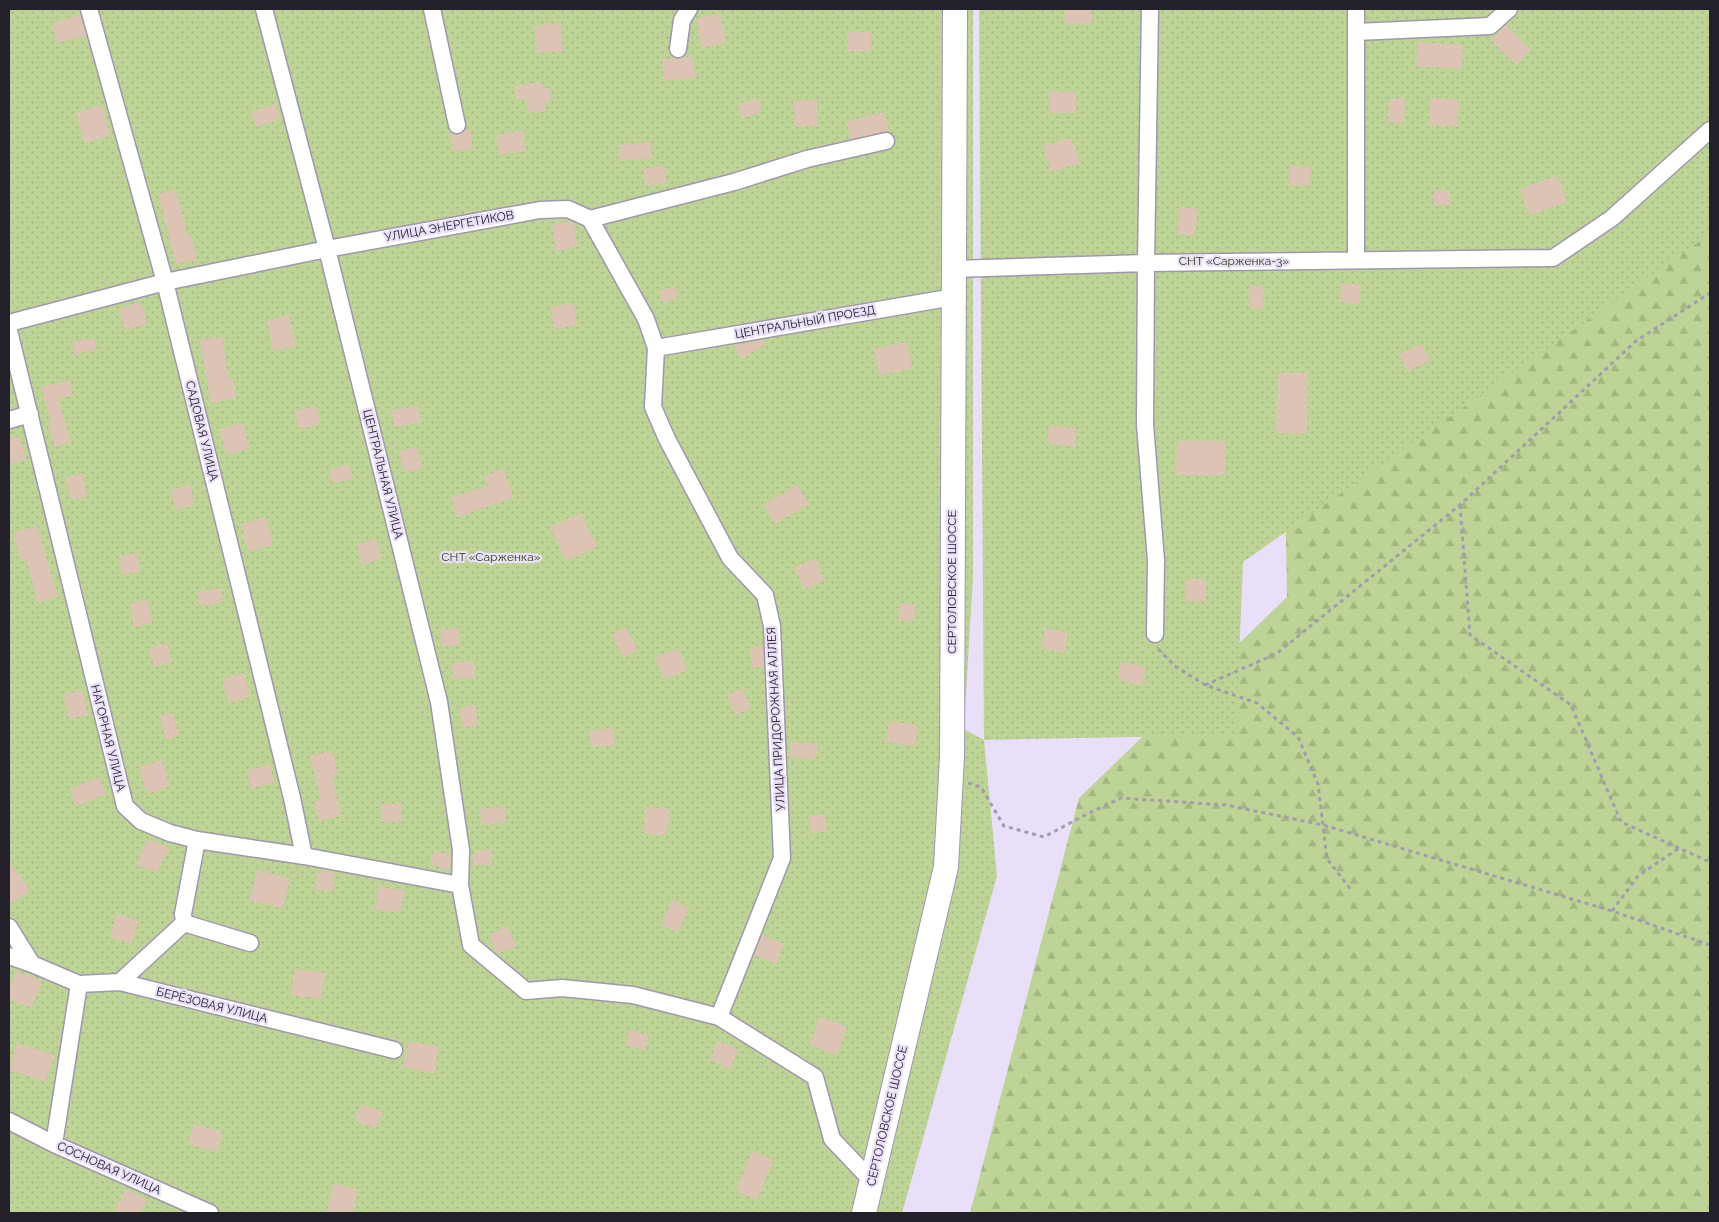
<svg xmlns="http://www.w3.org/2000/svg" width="1719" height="1222" viewBox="0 0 1719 1222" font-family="Raleway,sans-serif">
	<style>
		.forest { fill: url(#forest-firs) }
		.garden { fill: url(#garden-dots) }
		.building { fill: #ddc3b4 }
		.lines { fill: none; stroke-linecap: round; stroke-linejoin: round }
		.minor-casing { stroke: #a097ae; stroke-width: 19 }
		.secondary-casing { stroke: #a097ae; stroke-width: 26 }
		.path { stroke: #a39caf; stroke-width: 3; stroke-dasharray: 4 4; stroke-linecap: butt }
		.minor { stroke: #fff; stroke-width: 16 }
		.secondary { stroke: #fff; stroke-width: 24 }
		.labels { text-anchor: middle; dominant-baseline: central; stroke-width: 4.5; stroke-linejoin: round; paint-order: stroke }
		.street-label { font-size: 12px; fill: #24202a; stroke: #e9dff8 }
		.park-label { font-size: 12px; fill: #2e3c0b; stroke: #e9dff8 }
	</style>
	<defs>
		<pattern id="forest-firs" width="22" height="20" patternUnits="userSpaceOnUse" patternTransform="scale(1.25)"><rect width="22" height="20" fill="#bdd496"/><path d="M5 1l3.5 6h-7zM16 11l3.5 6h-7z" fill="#a2b681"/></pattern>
		<pattern id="garden-dots" width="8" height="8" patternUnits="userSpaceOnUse" patternTransform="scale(1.25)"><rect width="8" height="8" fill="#bdd496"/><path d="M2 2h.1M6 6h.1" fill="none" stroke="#a2b681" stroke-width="1.8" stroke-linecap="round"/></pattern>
	</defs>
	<rect width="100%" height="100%" fill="#e9dff8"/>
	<!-- forest -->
	<path class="forest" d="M 1710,190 L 1710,1213 L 970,1213 L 1079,798 L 1287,597 L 1285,488 Z"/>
	<!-- garden -->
	<path class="garden" d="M 9,9 L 973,9 L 973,576 L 964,729 L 984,740 L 979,9 L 1710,9 L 1710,234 L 1243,562 L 1236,735 L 984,740 L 997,876 L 902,1213 L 9,1213 Z"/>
	<!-- building -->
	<path class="building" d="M 1065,9 L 1091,9 L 1091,24 L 1065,24 Z
		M 720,14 L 726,43 L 702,48 L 696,19 Z
		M 80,15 L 86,36 L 57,43 L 52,23 Z
		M 561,23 L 563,51 L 537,53 L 535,26 Z
		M 1506,25 L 1531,50 L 1516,65 L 1491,40 Z
		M 847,32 L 871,32 L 871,51 L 847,51 Z
		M 1418,42 L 1463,45 L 1462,69 L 1416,66 Z
		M 693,56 L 695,78 L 664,81 L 662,59 L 677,59 Z
		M 542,82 L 543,89 L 550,88 L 551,101 L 545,102 L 546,111 L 528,113 L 526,98 L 516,100 L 514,86 Z
		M 1049,91 L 1075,92 L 1075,113 L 1049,113 Z
		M 758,98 L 762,112 L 742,118 L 738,104 Z
		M 1431,98 L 1459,100 L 1457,127 L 1429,125 Z
		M 1389,99 L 1405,99 L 1404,123 L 1388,122 Z
		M 817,100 L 818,126 L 795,127 L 793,101 Z
		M 276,104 L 280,119 L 256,127 L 251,112 Z
		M 102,105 L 110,136 L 84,143 L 76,112 Z
		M 884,112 L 889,131 L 851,139 L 846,122 Z
		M 465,130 L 471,130 L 472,150 L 452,151 L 450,132 L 459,135 Z
		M 523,131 L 526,151 L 499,155 L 496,135 Z
		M 1071,138 L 1080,163 L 1051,172 L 1043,146 Z
		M 651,142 L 652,158 L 620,161 L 619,145 Z
		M 1290,165 L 1311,167 L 1310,186 L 1289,185 Z
		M 664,166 L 667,183 L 646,186 L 643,169 Z
		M 1557,176 L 1567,202 L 1529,215 L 1520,189 Z
		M 176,190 L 187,235 L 191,234 L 197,260 L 176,264 L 158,194 Z
		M 1434,190 L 1450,191 L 1449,205 L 1434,205 Z
		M 1180,207 L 1198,209 L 1195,235 L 1177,234 Z
		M 571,221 L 574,223 L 577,247 L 556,251 L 552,224 Z
		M 1341,283 L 1361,285 L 1359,304 L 1340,302 Z
		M 674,286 L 678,299 L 663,303 L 659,291 Z
		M 1249,286 L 1264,286 L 1263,309 L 1249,308 Z
		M 141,302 L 147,324 L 125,330 L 119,309 Z
		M 574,303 L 577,325 L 554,329 L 551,307 Z
		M 289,315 L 296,346 L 273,351 L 267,320 Z
		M 222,337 L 228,378 L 232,377 L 236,398 L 211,403 L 200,340 Z
		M 94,338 L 97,350 L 74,354 L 72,342 Z
		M 763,340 L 766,344 L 741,359 L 734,347 L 741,344 Z
		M 907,342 L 912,369 L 879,375 L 874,349 Z
		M 1422,344 L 1430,361 L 1407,371 L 1399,354 Z
		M 1278,373 L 1308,373 L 1307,434 L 1276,433 Z
		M 69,380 L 73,395 L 58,399 L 71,442 L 55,447 L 48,423 L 51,422 L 41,387 Z
		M 317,406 L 320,424 L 299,429 L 295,410 Z
		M 418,406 L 420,423 L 394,427 L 392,410 Z
		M 242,423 L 250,448 L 227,455 L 219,429 Z
		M 1049,425 L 1077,429 L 1075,447 L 1047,443 Z
		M 20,437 L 26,460 L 9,464 L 9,439 Z
		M 1177,441 L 1226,441 L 1226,475 L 1176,475 Z
		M 417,447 L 422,469 L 404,472 L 399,451 Z
		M 349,465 L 353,479 L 333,483 L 330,469 Z
		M 503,469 L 514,498 L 457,517 L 451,497 L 488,486 L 484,476 Z
		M 82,473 L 88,496 L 71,500 L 65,478 Z
		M 191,485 L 194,505 L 175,509 L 171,489 Z
		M 797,485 L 809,504 L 775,524 L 764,505 Z
		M 581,513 L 597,547 L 566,561 L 550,527 Z
		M 266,518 L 273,545 L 248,551 L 241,524 Z
		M 37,526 L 58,597 L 38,603 L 26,559 L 21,561 L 13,533 Z
		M 376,539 L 381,559 L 362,564 L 357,544 Z
		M 137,553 L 140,572 L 122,574 L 119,556 Z
		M 816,559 L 824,581 L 804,589 L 795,567 Z
		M 1206,579 L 1206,601 L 1186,602 L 1185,580 Z
		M 221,588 L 223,602 L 200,606 L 197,592 Z
		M 147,600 L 152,623 L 134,627 L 130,603 Z
		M 900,603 L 916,605 L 914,622 L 898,620 Z
		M 459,628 L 460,645 L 442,647 L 441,629 Z
		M 626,628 L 638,650 L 624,658 L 612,635 Z
		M 1046,628 L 1068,633 L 1064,653 L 1041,648 Z
		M 167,643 L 172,662 L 154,667 L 149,648 Z
		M 763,646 L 764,667 L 752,668 L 750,647 Z
		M 678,648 L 688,669 L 665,680 L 655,658 Z
		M 474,661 L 475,678 L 453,679 L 452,663 Z
		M 1121,662 L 1146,667 L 1142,685 L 1118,680 Z
		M 244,673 L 250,697 L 229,703 L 222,679 Z
		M 742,688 L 751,708 L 735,715 L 727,695 Z
		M 83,691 L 88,715 L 69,719 L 64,694 Z
		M 475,705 L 478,725 L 463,728 L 460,708 Z
		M 173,713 L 179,736 L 166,739 L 160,716 Z
		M 889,721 L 918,725 L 915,746 L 886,742 Z
		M 613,728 L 615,745 L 591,747 L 589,731 Z
		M 791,742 L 818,744 L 816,759 L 790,757 Z
		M 332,751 L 338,774 L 332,776 L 341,816 L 319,821 L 314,802 L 321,800 L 310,756 Z
		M 162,760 L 170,786 L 147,794 L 139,767 Z
		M 270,765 L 274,783 L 251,788 L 247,770 Z
		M 99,777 L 106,794 L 77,806 L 70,789 Z
		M 382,804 L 402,804 L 402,822 L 381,822 Z
		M 505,807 L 505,823 L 481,825 L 480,809 Z
		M 646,807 L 670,809 L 667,835 L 644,833 Z
		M 825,814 L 827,831 L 811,833 L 809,816 Z
		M 148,839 L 169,848 L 157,873 L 137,864 Z
		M 477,850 L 492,850 L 492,865 L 472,865 Z
		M 434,851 L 451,855 L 450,870 L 430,865 Z
		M 9,860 L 30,891 L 9,905 Z
		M 257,870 L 290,878 L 283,908 L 250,901 Z
		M 317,871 L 334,872 L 333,891 L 316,890 Z
		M 378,887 L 404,890 L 401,912 L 376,910 Z
		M 672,900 L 689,908 L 678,932 L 661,925 Z
		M 117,914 L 139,921 L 132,944 L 110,937 Z
		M 508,926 L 516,946 L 497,954 L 489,935 Z
		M 762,935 L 784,944 L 776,964 L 754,955 Z
		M 295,969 L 325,973 L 321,999 L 291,995 Z
		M 17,971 L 42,981 L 31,1008 L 9,999 L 9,990 Z
		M 820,1017 L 847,1027 L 837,1055 L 810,1045 Z
		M 630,1030 L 649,1035 L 645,1050 L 625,1045 Z
		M 409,1041 L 439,1047 L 434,1074 L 403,1067 Z
		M 718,1041 L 738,1049 L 730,1069 L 710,1060 Z
		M 17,1043 L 55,1055 L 46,1082 L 9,1070 Z
		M 361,1104 L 383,1112 L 376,1129 L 355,1121 Z
		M 194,1124 L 222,1132 L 217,1152 L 188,1144 Z
		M 752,1151 L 773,1160 L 757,1200 L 736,1191 Z
		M 333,1184 L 358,1189 L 353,1213 L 327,1213 Z
		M 125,1189 L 147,1199 L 140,1213 L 114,1213 Z"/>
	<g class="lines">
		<!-- minor casing -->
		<g class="minor-casing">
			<path id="minor" d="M 89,9 L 165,282 L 292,798 L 304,856
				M 264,9 L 327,249 L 439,702 L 461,850 L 460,885 L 471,945 L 526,991 L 562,988 L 633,995 L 719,1017 L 815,1077 L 832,1139 L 872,1181
				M 432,9 L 457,125
				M 1150,9 L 1146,263 L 1145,425 L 1156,560 L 1155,634
				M 1356,9 L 1356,259
				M 1356,32 L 1490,26 L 1509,9
				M 678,49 L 682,20 L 689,9
				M 590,219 L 646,319 L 656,348 L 653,407 L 667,439 L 730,558 L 765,595 L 772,626 L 782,858 L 719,1017
				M 954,269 L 1146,263 L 1553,258 L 1612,218 L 1710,130
				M 9,323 L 165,282 L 327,249 L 540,210 L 568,209 L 590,219 L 734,182 L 807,159 L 886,141
				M 9,331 L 125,806 L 141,821 L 170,833 L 197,840 L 304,856 L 460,885
				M 656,348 L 954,297
				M 9,420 L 30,414
				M 184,923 L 250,943
				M 9,927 L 32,964
				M 9,956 L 32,964 L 79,984 L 120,982 L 394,1050
				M 120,982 L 184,923 L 183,914 L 197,840
				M 9,1121 L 54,1144 L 210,1213
				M 54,1144 L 79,984"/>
		</g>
		<!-- secondary casing -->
		<g class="secondary-casing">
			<path id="secondary" d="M 864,1213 L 946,867 L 952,757 L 955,9"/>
		</g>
		<!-- path -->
		<path class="path" d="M 1460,505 L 1470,635 L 1571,705 L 1621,822 L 1710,862
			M 1158,649 L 1175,666 L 1205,685 L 1257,703 L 1298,737 L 1318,784 L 1327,859 L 1352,891
			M 1205,685 L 1276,654 L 1460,505 L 1636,341 L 1710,293
			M 968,783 L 981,787 L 1004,826 L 1044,837 L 1085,815 L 1121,798 L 1226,805 L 1323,825 L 1612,911 L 1710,945
			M 1612,911 L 1638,876 L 1679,848"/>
		<!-- minor -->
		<use href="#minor" class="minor"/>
		<!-- secondary -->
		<use href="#secondary" class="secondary"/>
	</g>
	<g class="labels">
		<!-- street labels -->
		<g class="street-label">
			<text transform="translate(449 226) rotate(-10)">УЛИЦА ЭНЕРГЕТИКОВ</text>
			<text transform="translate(805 322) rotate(-10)">ЦЕНТРАЛЬНЫЙ ПРОЕЗД</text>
			<text transform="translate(202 431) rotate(76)">САДОВАЯ УЛИЦА</text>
			<text transform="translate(383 474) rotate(76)">ЦЕНТРАЛЬНАЯ УЛИЦА</text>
			<text transform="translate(952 582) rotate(-90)">СЕРТОЛОВСКОЕ ШОССЕ</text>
			<text transform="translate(776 719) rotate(-93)">УЛИЦА ПРИДОРОЖНАЯ АЛЛЕЯ</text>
			<text transform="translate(108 738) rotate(76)">НАГОРНАЯ УЛИЦА</text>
			<text transform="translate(212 1005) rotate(14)">БЕРЁЗОВАЯ УЛИЦА</text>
			<text transform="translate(887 1116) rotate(-77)">СЕРТОЛОВСКОЕ ШОССЕ</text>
			<text transform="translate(109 1168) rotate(24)">СОСНОВАЯ УЛИЦА</text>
		</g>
		<!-- park labels -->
		<g class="park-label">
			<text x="1234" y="261">СНТ «Сарженка-3»</text>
			<text x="491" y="557">СНТ «Сарженка»</text>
		</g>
	</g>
	<!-- border -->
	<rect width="1719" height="1222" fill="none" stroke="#24202a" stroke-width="20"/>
</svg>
